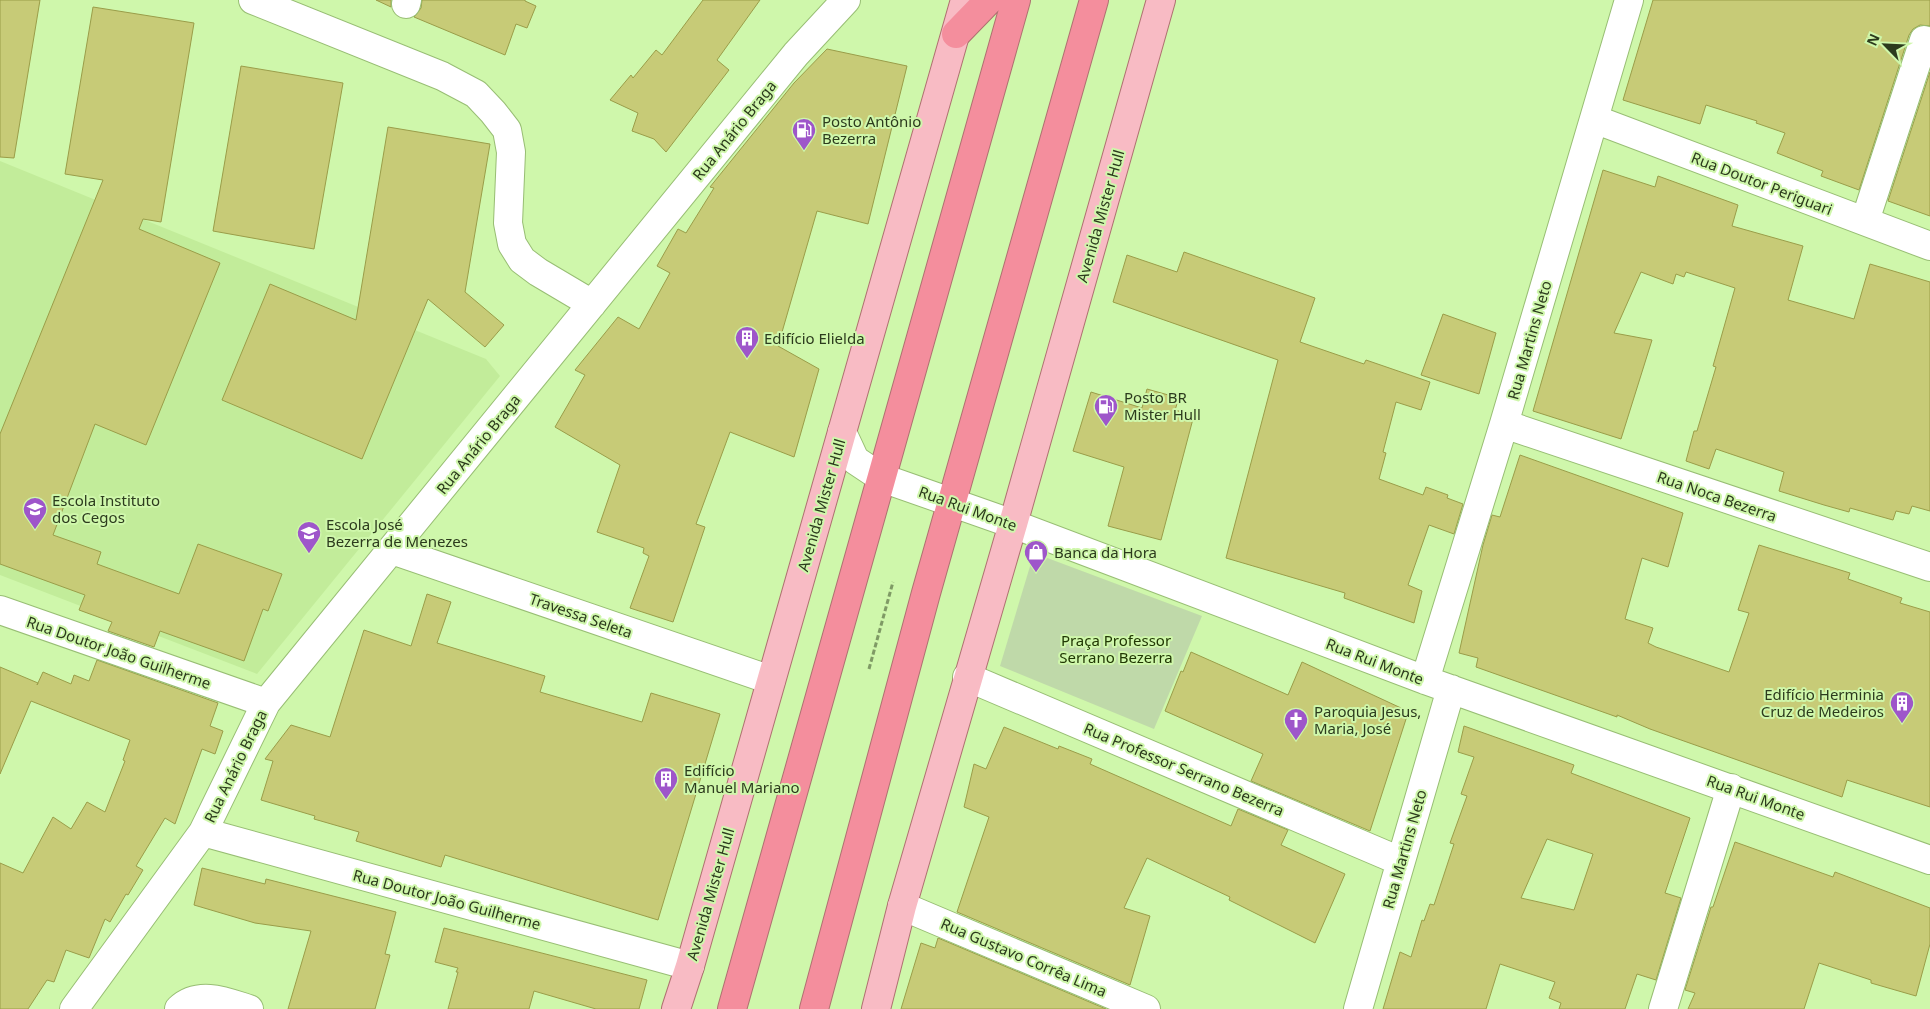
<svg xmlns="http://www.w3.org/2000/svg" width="1930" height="1009" viewBox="0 0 1930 1009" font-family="'Noto Sans',sans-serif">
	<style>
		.built { fill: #c2ec9a }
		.green { fill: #bfd9a9 }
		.building { fill: #c7cb77; stroke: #9a9d49; fill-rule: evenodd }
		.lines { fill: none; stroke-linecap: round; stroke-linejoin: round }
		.minor-casing { stroke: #98be74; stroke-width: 30 }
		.major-casing { stroke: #ae7170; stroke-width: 30 }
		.highway-casing { stroke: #ae7170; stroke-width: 30 }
		.path { stroke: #7f9a65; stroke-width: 3; stroke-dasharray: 5 2.5; stroke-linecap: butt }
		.minor { stroke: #fff; stroke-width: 28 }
		.major { stroke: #f8bbc4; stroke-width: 28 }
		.highway { stroke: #f48e9d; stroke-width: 28 }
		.labels { text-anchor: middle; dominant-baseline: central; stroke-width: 4; stroke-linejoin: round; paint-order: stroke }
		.poi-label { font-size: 15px; fill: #2c3b1d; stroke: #cff7ab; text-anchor: start }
		.street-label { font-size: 15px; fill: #2c3b1d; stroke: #cff7ab }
		.park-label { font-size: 15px; fill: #213804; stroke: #cff7ab }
	</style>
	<rect width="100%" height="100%" fill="#cff7ab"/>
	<!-- built -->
	<path class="built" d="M 0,161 L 486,359 L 500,376 L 257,674 L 0,575 Z"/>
	<!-- green -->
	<path class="green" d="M 1034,553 L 1202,616 L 1154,729 L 1000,666 Z"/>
	<!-- building -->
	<path class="building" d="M 0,0 L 40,0 L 14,158 L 0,157 Z
		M 376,0 L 391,0 L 391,7 Z
		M 422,0 L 525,0 L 525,1 L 536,6 L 527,28 L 516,24 L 505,55 L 414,17 L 421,8 Z
		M 703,0 L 760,0 L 717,60 L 729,70 L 666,152 L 654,139 L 632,131 L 638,113 L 610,100 L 631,75 L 633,78 L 656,50 L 662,55 Z
		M 1653,0 L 1930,0 L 1930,26 L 1920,25 L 1913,29 L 1909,35 L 1859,190 L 1821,176 L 1823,171 L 1777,153 L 1785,133 L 1756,123 L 1757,121 L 1706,105 L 1700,124 L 1623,100 Z
		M 93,7 L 194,23 L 161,222 L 143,219 L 139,229 L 220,263 L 146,445 L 95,424 L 53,535 L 101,552 L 97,564 L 179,594 L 198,544 L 282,574 L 268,611 L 263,609 L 244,661 L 160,631 L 154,647 L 108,631 L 112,622 L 79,610 L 85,595 L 0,564 L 0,434 L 103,180 L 65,174 Z
		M 827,49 L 907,66 L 868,224 L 817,211 L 778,346 L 819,369 L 794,457 L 730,432 L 696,524 L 705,527 L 673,622 L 630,608 L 649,556 L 643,553 L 644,548 L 597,532 L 620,465 L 555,427 L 585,375 L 575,370 L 618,317 L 639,329 L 670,273 L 657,266 L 678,229 L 686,233 L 714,188 L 710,187 L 794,83 Z
		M 241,66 L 343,83 L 314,249 L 213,231 Z
		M 1930,72 L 1930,216 L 1888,201 Z
		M 388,127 L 490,144 L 465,292 L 504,325 L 485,347 L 428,299 L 362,459 L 222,400 L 270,284 L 356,320 Z
		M 1603,170 L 1655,187 L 1658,176 L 1738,205 L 1732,226 L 1803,246 L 1788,300 L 1854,319 L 1870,264 L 1930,282 L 1930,511 L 1912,506 L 1909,514 L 1896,511 L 1893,520 L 1850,508 L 1849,512 L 1824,505 L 1779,491 L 1784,472 L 1716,449 L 1709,469 L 1686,461 L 1694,431 L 1697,431 L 1716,367 L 1713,366 L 1735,288 L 1686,272 L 1684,277 L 1676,274 L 1673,284 L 1641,272 L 1614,333 L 1652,340 L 1621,439 L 1533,411 Z
		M 1184,252 L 1315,298 L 1300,342 L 1364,364 L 1366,360 L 1430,382 L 1421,410 L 1396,402 L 1383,452 L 1386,453 L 1379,479 L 1423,495 L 1426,487 L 1448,495 L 1447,498 L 1463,504 L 1454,534 L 1429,525 L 1408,585 L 1422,591 L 1414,623 L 1344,598 L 1345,593 L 1226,558 L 1278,360 L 1113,302 L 1127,255 L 1177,272 Z
		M 1443,314 L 1496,333 L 1479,394 L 1421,375 Z
		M 1147,389 L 1179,398 L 1175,410 L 1194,415 L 1161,540 L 1108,526 L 1124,467 L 1073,451 L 1091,392 L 1142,408 Z
		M 1520,455 L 1683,513 L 1668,567 L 1642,558 L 1625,619 L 1653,628 L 1648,643 L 1656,647 L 1729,672 L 1749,613 L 1738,610 L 1759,545 L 1850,573 L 1848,579 L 1902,598 L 1900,603 L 1930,612 L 1930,807 L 1847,780 L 1842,797 L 1650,729 L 1617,715 L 1617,717 L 1476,667 L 1478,658 L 1459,653 L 1483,545 L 1492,515 L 1500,517 Z
		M 427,594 L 451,602 L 437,643 L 545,676 L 540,692 L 642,722 L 651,693 L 720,714 L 658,920 L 445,855 L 441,867 L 356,841 L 359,832 L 314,819 L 315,816 L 261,800 L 273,761 L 265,759 L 291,725 L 330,737 L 364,630 L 411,646 Z
		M 1191,652 L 1288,695 L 1302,662 L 1401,708 L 1407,716 L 1370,831 L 1251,781 L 1263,754 L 1165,711 L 1181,671 L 1183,672 Z
		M 97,660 L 218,703 L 210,726 L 223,731 L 215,754 L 202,749 L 175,824 L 165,818 L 136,866 L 143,870 L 128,895 L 126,894 L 110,922 L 105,919 L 89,958 L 66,950 L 54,982 L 47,980 L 28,1009 L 0,1009 L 0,863 L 23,873 L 53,817 L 71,829 L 87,802 L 105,812 L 125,761 L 123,760 L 130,740 L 31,701 L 0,774 L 0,667 L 38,683 L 37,685 L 43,672 L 71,684 L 74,675 L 89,681 Z
		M 1464,726 L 1574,765 L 1571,773 L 1690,818 L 1665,893 L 1681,898 L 1656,980 L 1637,974 L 1625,1009 L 1559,1009 L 1561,1003 L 1549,998 L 1555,982 L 1500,964 L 1486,1009 L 1383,1009 L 1400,952 L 1411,957 L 1422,920 L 1424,921 L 1430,904 L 1434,905 L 1454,844 L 1450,843 L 1467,796 L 1461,794 L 1474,757 L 1458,752 ZM 1547,839 L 1593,854 L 1574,910 L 1521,898 Z
		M 1004,727 L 1058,749 L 1059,746 L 1092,759 L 1090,764 L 1231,826 L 1238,809 L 1288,830 L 1281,845 L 1345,874 L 1315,943 L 1229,900 L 1230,897 L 1147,858 L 1124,908 L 1150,916 L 1130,985 L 957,912 L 989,817 L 964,807 L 974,764 L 986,769 Z
		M 1735,842 L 1833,877 L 1835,872 L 1930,908 L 1930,944 L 1916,996 L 1871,983 L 1871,980 L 1819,963 L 1804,1009 L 1688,1009 L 1695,993 L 1685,990 L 1711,907 L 1713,907 Z
		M 202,868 L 265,884 L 266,879 L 396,912 L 385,954 L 390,955 L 375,1009 L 288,1009 L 311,931 L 255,923 L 194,905 Z
		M 444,928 L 647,980 L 639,1009 L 596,1009 L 534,991 L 529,1009 L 448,1009 L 458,972 L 456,972 L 458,968 L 435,962 Z
		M 938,938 L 1106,1009 L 901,1009 L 921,943 L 935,948 Z"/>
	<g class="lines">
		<!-- minor casing -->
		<g class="minor-casing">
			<path id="minor" d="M 253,0 L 442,76 L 476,94 L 493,112 L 507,130 L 511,152 L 508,223 L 512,244 L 522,260 L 538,272 L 592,304
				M 406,4 L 407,0
				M 1594,119 L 1930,246
				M 1865,221 L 1924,40
				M 1504,424 L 1930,567
				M 842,432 L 855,460 L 882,478 L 1013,524 L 1425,680 L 1930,860
				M 392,550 L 771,680
				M 0,610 L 266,703
				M 967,677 L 1400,861
				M 1425,680 L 1504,424 L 1629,0
				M 203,832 L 690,966
				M 902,906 L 1146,1009
				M 74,1009 L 203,832 L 266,703 L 796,54 L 846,0
				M 179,1009 C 199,990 227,1002 249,1009
				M 1358,1009 L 1451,689
				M 1663,1009 L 1731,788"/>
		</g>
		<!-- major casing -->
		<g class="major-casing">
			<path id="major" d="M 676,1009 L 690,966 L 965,0
				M 876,1009 L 902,906 L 1013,524 L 1161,0"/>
		</g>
		<!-- highway casing -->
		<g class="highway-casing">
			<path id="highway" d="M 956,34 L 989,0
				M 732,1009 L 1016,0
				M 814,1009 L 926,593 L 1094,0"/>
		</g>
		<!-- path -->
		<path class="path" d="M 869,669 L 893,582"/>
		<!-- minor -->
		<use href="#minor" class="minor"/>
		<!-- major -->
		<use href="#major" class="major"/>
		<!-- highway -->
		<use href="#highway" class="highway"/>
	</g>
	<!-- icons -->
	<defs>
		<g id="fuel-pin" transform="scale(1.25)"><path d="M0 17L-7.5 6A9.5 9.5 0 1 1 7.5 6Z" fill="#9e56ca" stroke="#cff7ab"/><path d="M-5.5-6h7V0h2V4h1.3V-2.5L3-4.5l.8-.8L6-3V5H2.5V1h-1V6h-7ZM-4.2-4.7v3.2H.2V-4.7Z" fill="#fff"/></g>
		<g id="building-pin" transform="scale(1.25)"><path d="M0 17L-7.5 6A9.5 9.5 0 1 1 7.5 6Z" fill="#9e56ca" stroke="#cff7ab"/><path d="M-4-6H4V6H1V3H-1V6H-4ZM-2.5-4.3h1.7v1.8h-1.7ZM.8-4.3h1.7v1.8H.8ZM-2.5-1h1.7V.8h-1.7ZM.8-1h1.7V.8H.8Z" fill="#fff"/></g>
		<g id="school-pin" transform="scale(1.25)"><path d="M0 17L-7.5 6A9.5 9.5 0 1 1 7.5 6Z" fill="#9e56ca" stroke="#cff7ab"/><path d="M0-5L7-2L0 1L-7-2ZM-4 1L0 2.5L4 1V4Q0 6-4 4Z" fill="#fff"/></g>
		<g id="shop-pin" transform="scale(1.25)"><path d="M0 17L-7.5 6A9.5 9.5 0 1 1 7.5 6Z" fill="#9e56ca" stroke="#cff7ab"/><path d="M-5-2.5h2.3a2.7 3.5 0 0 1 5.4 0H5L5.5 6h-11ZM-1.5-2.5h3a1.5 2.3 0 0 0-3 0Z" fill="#fff"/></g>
		<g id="church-pin" transform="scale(1.25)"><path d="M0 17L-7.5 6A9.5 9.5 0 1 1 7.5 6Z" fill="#9e56ca" stroke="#cff7ab"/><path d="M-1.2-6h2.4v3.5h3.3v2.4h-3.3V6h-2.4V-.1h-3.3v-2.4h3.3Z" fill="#fff"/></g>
	</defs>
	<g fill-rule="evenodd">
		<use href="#fuel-pin" x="804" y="130"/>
		<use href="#building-pin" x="747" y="338"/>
		<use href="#fuel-pin" x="1106" y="406"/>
		<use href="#school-pin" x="35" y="509"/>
		<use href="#school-pin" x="309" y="533"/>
		<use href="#shop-pin" x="1036" y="552"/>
		<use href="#building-pin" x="1902" y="703"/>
		<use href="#church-pin" x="1296" y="720"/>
		<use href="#building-pin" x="666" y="779"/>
	</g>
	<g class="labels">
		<!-- poi labels -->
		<g class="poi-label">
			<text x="822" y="121">Posto Antônio<tspan x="822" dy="17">Bezerra</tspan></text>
			<text x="764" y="338">Edifício Elielda</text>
			<text x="1124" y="397">Posto BR<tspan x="1124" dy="17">Mister Hull</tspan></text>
			<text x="52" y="500">Escola Instituto<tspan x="52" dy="17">dos Cegos</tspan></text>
			<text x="326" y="524">Escola José<tspan x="326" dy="17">Bezerra de Menezes</tspan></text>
			<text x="1054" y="552">Banca da Hora</text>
			<text x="1884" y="694" text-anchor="end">Edifício Herminia<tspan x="1884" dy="17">Cruz de Medeiros</tspan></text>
			<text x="1314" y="711">Paroquia Jesus,<tspan x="1314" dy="17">Maria, José</tspan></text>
			<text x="684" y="770">Edifício<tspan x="684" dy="17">Manuel Mariano</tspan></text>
		</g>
		<!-- street labels -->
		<g class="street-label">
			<text transform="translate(734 130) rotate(-51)">Rua Anário Braga</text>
			<text transform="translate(1762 183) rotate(21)">Rua Doutor Periguari</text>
			<text transform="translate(1100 216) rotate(-74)">Avenida Mister Hull</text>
			<text transform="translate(1529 340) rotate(-74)">Rua Martins Neto</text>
			<text transform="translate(478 444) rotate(-51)">Rua Anário Braga</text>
			<text transform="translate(1717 496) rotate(19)">Rua Noca Bezerra</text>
			<text transform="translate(821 505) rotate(-74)">Avenida Mister Hull</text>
			<text transform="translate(968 508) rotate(20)">Rua Rui Monte</text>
			<text transform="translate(581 615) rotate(19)">Travessa Seleta</text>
			<text transform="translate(119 652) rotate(19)">Rua Doutor João Guilherme</text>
			<text transform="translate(1375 661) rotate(21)">Rua Rui Monte</text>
			<text transform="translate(235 766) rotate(-64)">Rua Anário Braga</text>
			<text transform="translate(1184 769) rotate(23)">Rua Professor Serrano Bezerra</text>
			<text transform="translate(1756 797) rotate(20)">Rua Rui Monte</text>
			<text transform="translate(1404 849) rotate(-74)">Rua Martins Neto</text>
			<text transform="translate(710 894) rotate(-74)">Avenida Mister Hull</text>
			<text transform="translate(447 899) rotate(15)">Rua Doutor João Guilherme</text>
			<text transform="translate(1024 957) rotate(23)">Rua Gustavo Corrêa Lima</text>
		</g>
		<!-- park labels -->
		<g class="park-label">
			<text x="1116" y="640">Praça Professor<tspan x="1116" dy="17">Serrano Bezerra</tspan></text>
		</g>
	</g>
	<!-- north arrow -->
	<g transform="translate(1885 45) rotate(294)" stroke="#cff7ab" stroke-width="4" paint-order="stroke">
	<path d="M0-4L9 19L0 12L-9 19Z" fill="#2c3b1d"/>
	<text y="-8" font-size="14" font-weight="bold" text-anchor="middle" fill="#2c3b1d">N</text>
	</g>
</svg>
